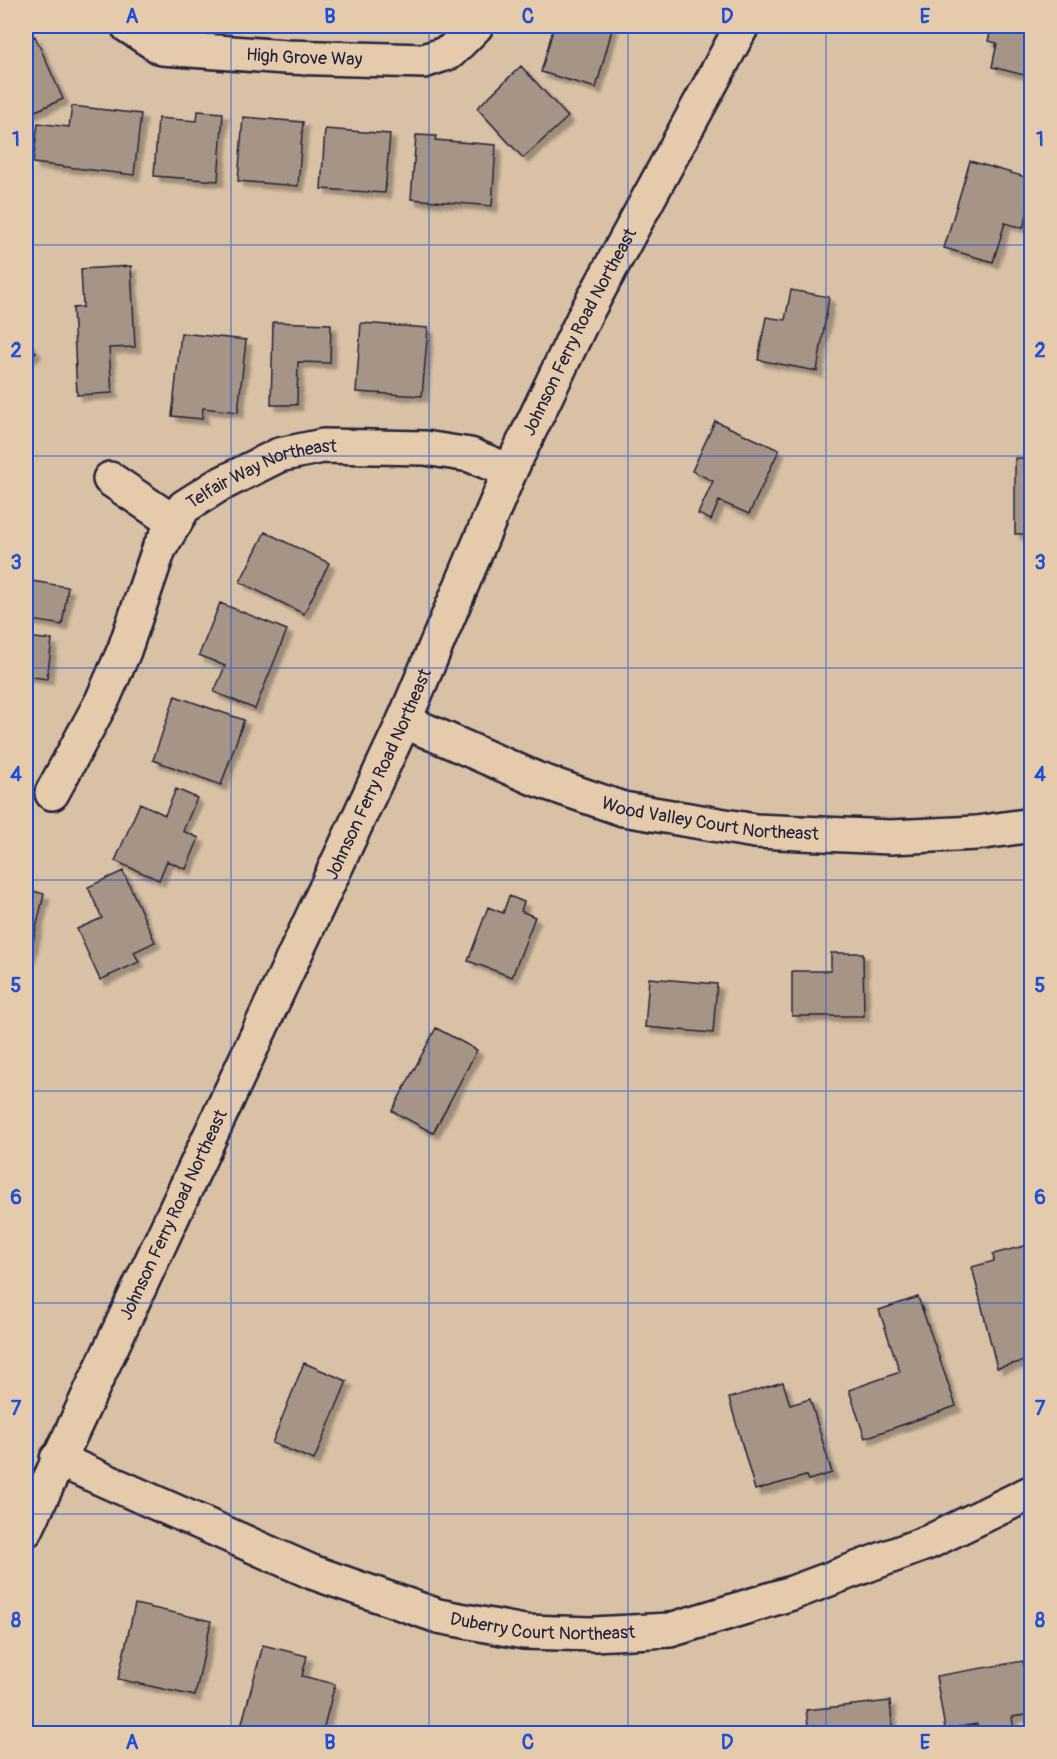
<svg xmlns="http://www.w3.org/2000/svg" width="1057" height="1759" viewBox="0 0 1057 1759" font-family="Pangolin,sans-serif">
	<style>
		.building { fill: #a69487; stroke: #22223b; stroke-width: 1.5; filter: url(#shadow) }
		.lines { fill: none; stroke-linecap: round; stroke-linejoin: round }
		.minor-casing { stroke: #22223b; stroke-width: 38 }
		.major-casing { stroke: #22223b; stroke-width: 38 }
		.minor { stroke: #e5cbac; stroke-width: 33 }
		.major { stroke: #e5cbac; stroke-width: 33 }
		.grid { fill: none; stroke: #1d4ed8; stroke-width: 1.5; stroke-opacity: 0.55 }
		.labels { text-anchor: middle; dominant-baseline: central; stroke-width: 5; stroke-linejoin: round; paint-order: stroke }
		.street-label { font-size: 18px; fill: #22223b; stroke: #e5cbac }
		.neatline { fill: none; stroke: #1d4ed8; stroke-width: 2 }
		.grid-label { font-size: 20px; text-anchor: middle; font-weight: bold; fill: #1d4ed8 }
	</style>
	<defs>
		<filter id="shadow"><feDropShadow dx="5.5" dy="5.5" stdDeviation="1.5" flood-color="#0004"/></filter>
	</defs>
	<rect width="100%" height="100%" fill="#d9c1a5"/>
	<filter id="ink" filterUnits="userSpaceOnUse"><feTurbulence type="fractalNoise" baseFrequency=".0167" numOctaves="2"/><feDisplacementMap in="SourceGraphic" scale="12" xChannelSelector="R" yChannelSelector="G"/><feConvolveMatrix kernelMatrix="1 2 1 2 8 2 1 2 1" color-interpolation-filters="sRGB"/></filter>
	<g filter="url(#ink)">
		<!-- building -->
		<path class="building" d="M 554,26 L 613,26 L 596,88 L 541,72 Z
			M 992,26 L 1032,26 L 1032,77 L 992,67 L 997,43 L 988,41 Z
			M 35,36 L 63,99 L 26,115 L 26,40 Z
			M 521,66 L 568,117 L 523,158 L 477,108 Z
			M 72,106 L 141,114 L 134,175 L 33,163 L 38,123 L 69,127 Z
			M 198,111 L 223,113 L 218,181 L 154,176 L 158,118 L 197,121 Z
			M 243,117 L 303,122 L 298,186 L 238,181 Z
			M 325,129 L 390,134 L 385,193 L 321,189 Z
			M 416,135 L 436,136 L 435,140 L 496,145 L 492,206 L 411,199 Z
			M 970,161 L 1032,179 L 1032,198 L 1023,228 L 1005,223 L 993,262 L 944,248 Z
			M 131,266 L 135,347 L 109,348 L 112,393 L 77,395 L 73,308 L 83,307 L 81,269 Z
			M 791,290 L 829,297 L 817,371 L 758,360 L 766,317 L 785,320 Z
			M 273,322 L 331,324 L 330,363 L 298,362 L 297,405 L 271,405 Z
			M 361,323 L 428,328 L 422,396 L 356,392 Z
			M 181,333 L 246,340 L 238,412 L 203,408 L 202,419 L 172,416 Z
			M 26,339 L 36,352 L 26,360 Z
			M 715,421 L 779,450 L 749,514 L 719,501 L 711,520 L 698,514 L 713,481 L 692,471 Z
			M 1015,458 L 1032,458 L 1032,534 L 1015,534 Z
			M 265,532 L 329,563 L 304,614 L 240,582 Z
			M 26,580 L 68,587 L 62,625 L 26,619 Z
			M 220,603 L 287,630 L 255,709 L 214,692 L 225,666 L 199,655 Z
			M 26,637 L 52,640 L 47,679 L 26,676 Z
			M 175,696 L 244,720 L 221,785 L 153,760 Z
			M 176,789 L 197,798 L 183,831 L 199,838 L 186,869 L 167,861 L 159,880 L 115,861 L 140,803 L 165,815 Z
			M 123,871 L 155,942 L 134,952 L 139,962 L 100,980 L 77,929 L 102,918 L 88,887 Z
			M 26,889 L 44,894 L 29,959 L 26,958 Z
			M 509,896 L 524,902 L 521,911 L 535,917 L 512,977 L 468,961 L 488,907 L 503,913 Z
			M 831,953 L 863,953 L 864,1016 L 792,1016 L 792,971 L 831,971 Z
			M 649,978 L 717,984 L 713,1033 L 645,1027 Z
			M 436,1028 L 477,1050 L 433,1133 L 392,1111 Z
			M 1032,1244 L 1032,1359 L 997,1368 L 972,1267 L 994,1261 L 993,1254 Z
			M 918,1297 L 956,1406 L 865,1438 L 849,1390 L 900,1372 L 879,1310 Z
			M 304,1363 L 347,1381 L 314,1460 L 272,1443 Z
			M 783,1382 L 790,1405 L 810,1399 L 832,1473 L 808,1480 L 806,1476 L 755,1490 L 729,1398 Z
			M 135,1604 L 211,1621 L 195,1696 L 118,1679 Z
			M 263,1645 L 307,1656 L 302,1676 L 335,1684 L 322,1734 L 239,1734 Z
			M 1023,1661 L 1032,1714 L 1012,1717 L 1014,1731 L 978,1734 L 977,1724 L 945,1729 L 936,1676 Z
			M 890,1701 L 893,1734 L 809,1734 L 806,1710 Z"/>
		<g class="lines">
			<!-- minor casing -->
			<g class="minor-casing">
				<g id="minor">
					<path id="s1" d="M 128,26 L 162,48 L 286,57 L 424,61 L 450,52 L 476,26"/>
					<path d="M 110,479 L 175,523"/>
					<path id="s2" d="M 404,721 L 536,779 L 623,809 L 755,831 L 890,837 L 977,833 L 1032,825"/>
					<path id="s3" d="M 52,793 L 102,701 L 124,651 L 159,549 L 184,507 L 217,486 L 279,455 L 323,446 L 425,448 L 470,455 L 510,471"/>
					<path id="s4" d="M 57,1459 L 312,1572 L 438,1616 L 524,1632 L 593,1634 L 670,1630 L 792,1593 L 929,1542 L 1032,1492"/>
				</g>
			</g>
			<!-- major casing -->
			<g class="major-casing">
				<g id="major">
					<path id="s5" d="M 26,1530 L 404,721 L 510,471 L 584,317 L 742,26"/>
				</g>
			</g>
			<!-- minor -->
			<use href="#minor" class="minor"/>
			<!-- major -->
			<use href="#major" class="major"/>
		</g>
	</g>
	<!-- grid -->
	<path class="grid" d="M 231,26 L 231,1734M 429,26 L 429,1734M 628,26 L 628,1734M 826,26 L 826,1734M 26,245 L 1032,245M 26,456 L 1032,456M 26,668 L 1032,668M 26,880 L 1032,880M 26,1091 L 1032,1091M 26,1303 L 1032,1303M 26,1514 L 1032,1514"/>
	<g class="labels">
		<!-- street labels -->
		<g class="street-label">
			<text stroke="none"><textPath href="#s1" startOffset="183">High Grove Way</textPath></text>
			<text stroke="none"><textPath href="#s5" startOffset="1320">Johnson Ferry Road Northeast</textPath></text>
			<text stroke="none"><textPath href="#s3" startOffset="402">Telfair Way Northeast</textPath></text>
			<text stroke="none"><textPath href="#s5" startOffset="834">Johnson Ferry Road Northeast</textPath></text>
			<text stroke="none"><textPath href="#s2" startOffset="324">Wood Valley Court Northeast</textPath></text>
			<text stroke="none"><textPath href="#s5" startOffset="348">Johnson Ferry Road Northeast</textPath></text>
			<text stroke="none"><textPath href="#s4" startOffset="518">Duberry Court Northeast</textPath></text>
		</g>
	</g>
	<!-- margin -->
	<rect width="1057" height="1759" fill="none" stroke="#e5cbac" stroke-width="66"/>
	<rect x="33" y="33" width="991" height="1693" class="neatline"/>
	<g class="grid-label">
		<text x="132" y="23">A</text>
		<text x="330" y="23">B</text>
		<text x="528" y="23">C</text>
		<text x="727" y="23">D</text>
		<text x="925" y="23">E</text>
		<text x="16" y="146">1</text>
		<text x="1040" y="146">1</text>
		<text x="16" y="357">2</text>
		<text x="1040" y="357">2</text>
		<text x="16" y="569">3</text>
		<text x="1040" y="569">3</text>
		<text x="16" y="781">4</text>
		<text x="1040" y="781">4</text>
		<text x="16" y="992">5</text>
		<text x="1040" y="992">5</text>
		<text x="16" y="1204">6</text>
		<text x="1040" y="1204">6</text>
		<text x="16" y="1415">7</text>
		<text x="1040" y="1415">7</text>
		<text x="16" y="1627">8</text>
		<text x="1040" y="1627">8</text>
		<text x="132" y="1749">A</text>
		<text x="330" y="1749">B</text>
		<text x="528" y="1749">C</text>
		<text x="727" y="1749">D</text>
		<text x="925" y="1749">E</text>
	</g>
</svg>
